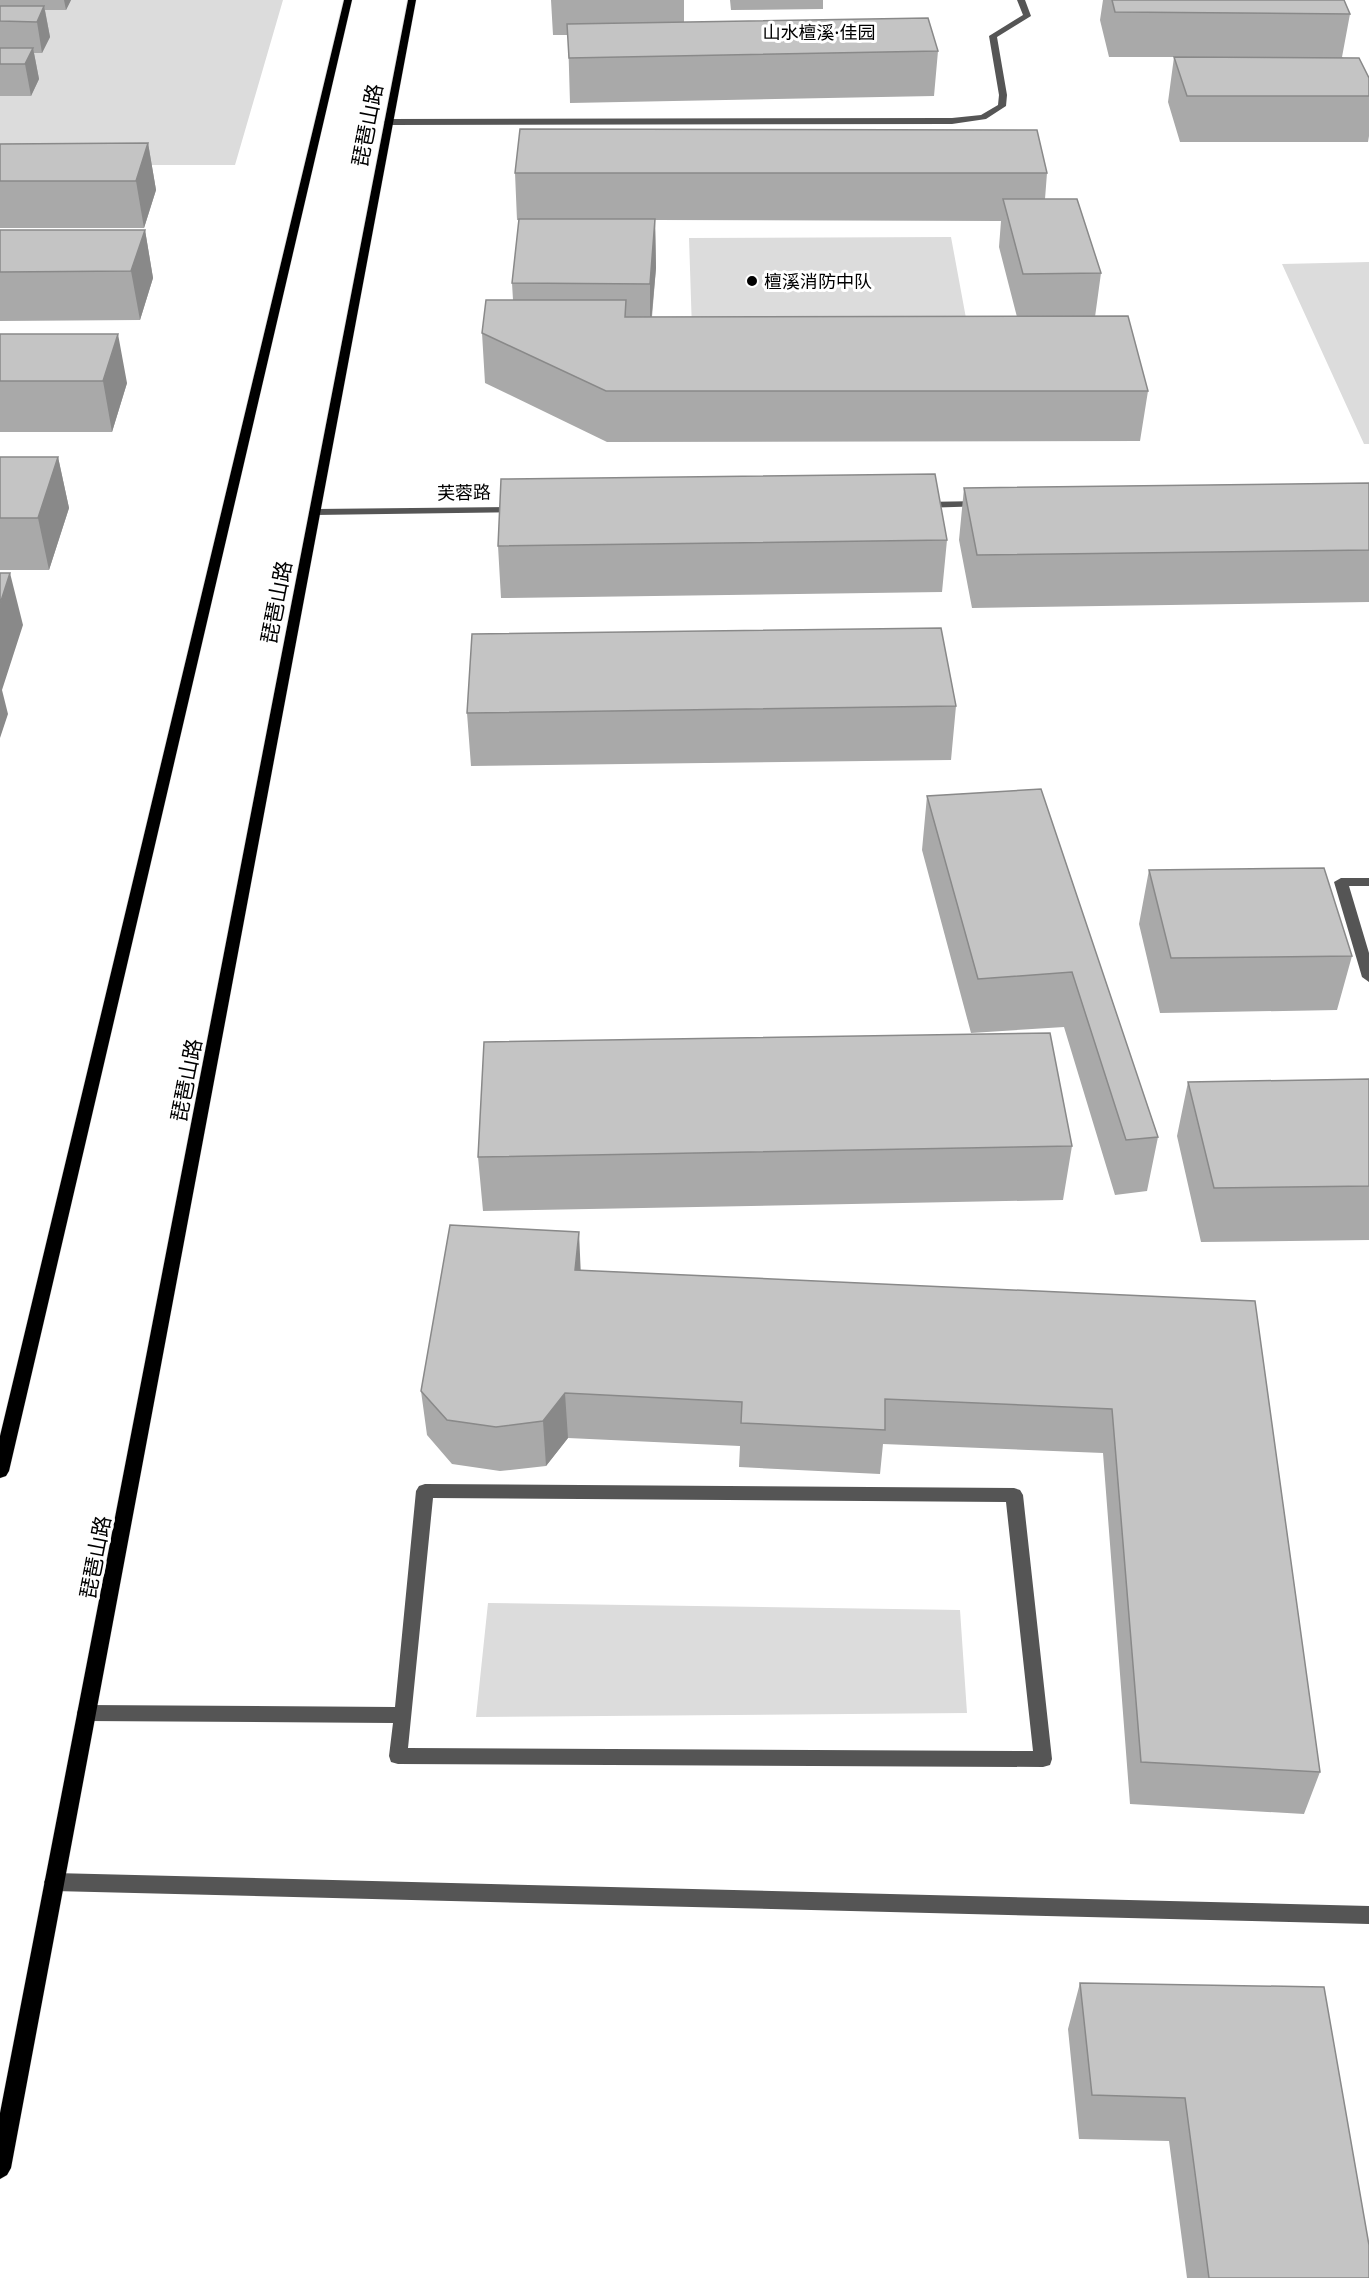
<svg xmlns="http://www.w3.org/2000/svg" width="1369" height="2278" viewBox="0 0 1369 2278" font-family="'Noto Sans','Noto Sans SC',sans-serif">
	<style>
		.green { fill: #dcdcdc }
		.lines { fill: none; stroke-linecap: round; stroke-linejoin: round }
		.major-casing { stroke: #dbdbdb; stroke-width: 1 }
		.minor { fill: #555; fill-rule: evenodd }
		.major { fill: #000; fill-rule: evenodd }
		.wall { fill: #a9a9a9; fill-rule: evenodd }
		.shaded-wall { fill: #898989 }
		.building { fill: #c4c4c4; stroke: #898989; stroke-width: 1.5 }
		.poi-dot { fill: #000; stroke: #fff; stroke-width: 2 }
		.labels { text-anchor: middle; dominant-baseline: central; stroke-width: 6; stroke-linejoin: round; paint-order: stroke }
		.far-neighbourhood-label { font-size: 18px; fill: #000; stroke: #fff }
		.far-poi-label { font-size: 18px; fill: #000; stroke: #fff; text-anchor: start }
		.far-street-label { font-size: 18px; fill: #000; stroke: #fff }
		.street-label { font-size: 21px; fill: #000; stroke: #fff }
	</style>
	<rect width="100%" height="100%" fill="#fff"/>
	<!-- green -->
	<path class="green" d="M 0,0 L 283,0 L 235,165 L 0,165 Z
		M 951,237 L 968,329 L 692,330 L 689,238 Z
		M 1369,262 L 1369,444 L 1364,444 L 1282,264 Z
		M 488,1603 L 960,1610 L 967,1713 L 476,1717 Z"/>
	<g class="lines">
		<!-- major casing -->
		<g class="major-casing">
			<path id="major" d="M 344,0 L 352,0 L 9,1471 L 6,1476 L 0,1478 L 0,1436 Z
				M 408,0 L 416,0 L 11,2168 L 7,2175 L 0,2179 L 0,2113 Z"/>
		</g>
		<!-- minor -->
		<path class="minor" d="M 1017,0 L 1025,0 L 1031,16 L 997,37 L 1007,95 L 1006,106 L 986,119 L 952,124 L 388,125 L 384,122 L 388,119 L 952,118 L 981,115 L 998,105 L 999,95 L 989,36 L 1023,15 Z
			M 982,501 L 988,504 L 986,506 L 922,508 L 916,505 L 922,502 Z
			M 520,507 L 526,510 L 524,512 L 315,515 L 309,512 L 315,509 Z
			M 1341,878 L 1369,878 L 1369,886 L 1349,886 L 1369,953 L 1369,982 L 1362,977 L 1334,882 Z
			M 425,1484 L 1014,1488 L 1020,1490 L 1023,1495 L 1052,1759 L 1050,1765 L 1043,1767 L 398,1764 L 391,1762 L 389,1756 L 393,1723 L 86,1721 L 79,1719 L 77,1713 L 79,1707 L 86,1705 L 395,1707 L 416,1491 L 419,1486 ZM 433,1498 L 1006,1502 L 1033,1751 L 408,1748 Z
			M 54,1873 L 1369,1906 L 1369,1924 L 54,1891 L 47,1888 L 44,1882 L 47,1876 Z"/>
		<!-- major -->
		<use href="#major" class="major"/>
	</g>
	<!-- wall -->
	<path class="wall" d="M 0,0 L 71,0 L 66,10 L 45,10 L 50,37 L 42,53 L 34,53 L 39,79 L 31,96 L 0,96 Z
		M 551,0 L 684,0 L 684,22 L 938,51 L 934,96 L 570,103 L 568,35 L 553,35 Z
		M 730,0 L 823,0 L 823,9 L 731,10 Z
		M 1103,0 L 1344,0 L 1350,14 L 1342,57 L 1369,78 L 1369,136 L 1368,142 L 1180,142 L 1168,102 L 1174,57 L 1109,57 L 1100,20 Z
		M 148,143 L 156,190 L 144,228 L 0,228 L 0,144 Z
		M 515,173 L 1047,173 L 1045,199 L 1101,273 L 1095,317 L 1148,391 L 1140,441 L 607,442 L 485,383 L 482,333 L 513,300 L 512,283 L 519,220 L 517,220 ZM 655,220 L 1001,221 L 999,247 L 1017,317 L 652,317 L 656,268 Z
		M 0,230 L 145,230 L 153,278 L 140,320 L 0,321 Z
		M 0,334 L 127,383 L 112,432 L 0,432 Z
		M 0,457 L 58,457 L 69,508 L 49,570 L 0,570 Z
		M 1369,483 L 1369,602 L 972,608 L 959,540 L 964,488 Z
		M 947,540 L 942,592 L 501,598 L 498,546 Z
		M 956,706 L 951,760 L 471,766 L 467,713 Z
		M 1041,789 L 1158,1137 L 1147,1191 L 1115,1195 L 1064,1027 L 971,1033 L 922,850 L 927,796 Z
		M 1149,870 L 1352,956 L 1337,1010 L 1160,1013 L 1139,924 Z
		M 1369,1079 L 1369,1240 L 1201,1242 L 1177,1136 L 1188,1082 Z
		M 1072,1146 L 1063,1200 L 483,1211 L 478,1157 Z
		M 580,1271 L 1255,1301 L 1320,1772 L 1304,1814 L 1130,1804 L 1103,1453 L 883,1444 L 880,1474 L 739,1467 L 740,1446 L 568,1438 L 546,1466 L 500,1471 L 452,1464 L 427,1435 L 421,1391 Z
		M 1080,1983 L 1369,2278 L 1187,2278 L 1169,2141 L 1079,2139 L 1068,2029 Z"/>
	<!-- shaded-wall -->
	<path class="shaded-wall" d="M 64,0 L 71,0 L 66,10 Z
		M 44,6 L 50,37 L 42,53 L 37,22 Z
		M 33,48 L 39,79 L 31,96 L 25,64 Z
		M 148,143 L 156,190 L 144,228 L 136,181 Z
		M 655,219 L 656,268 L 650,333 L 650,284 Z
		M 145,230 L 153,278 L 140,320 L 131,271 Z
		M 118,334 L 127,383 L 112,432 L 103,381 Z
		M 58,457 L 69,508 L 49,570 L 38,518 Z
		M 10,573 L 23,625 L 2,690 L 8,714 L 0,738 L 0,604 Z
		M 579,1232 L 581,1277 L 575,1270 Z
		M 565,1393 L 568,1438 L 546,1466 L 543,1421 Z"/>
	<!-- building -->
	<path class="building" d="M 1112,0 L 1344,0 L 1350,14 L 1115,12 Z
		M 0,6 L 44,6 L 37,22 L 0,21 Z
		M 928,18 L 938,51 L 569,58 L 567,24 Z
		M 0,48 L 33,48 L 25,64 L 0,64 Z
		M 1174,57 L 1359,58 L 1369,78 L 1369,96 L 1187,96 Z
		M 520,129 L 1037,130 L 1047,173 L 515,173 Z
		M 148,143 L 136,181 L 0,181 L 0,144 Z
		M 1003,199 L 1077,199 L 1101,273 L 1023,274 Z
		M 519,219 L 655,219 L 650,284 L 512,283 Z
		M 0,230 L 145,230 L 131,271 L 0,272 Z
		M 486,300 L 626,300 L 625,317 L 1128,316 L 1148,391 L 606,391 L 482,333 Z
		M 0,334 L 118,334 L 103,381 L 0,381 Z
		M 0,457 L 58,457 L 38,518 L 0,518 Z
		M 935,474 L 947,540 L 498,546 L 501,479 Z
		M 1369,483 L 1369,550 L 977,555 L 964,488 Z
		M 0,573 L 10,573 L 0,604 Z
		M 941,628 L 956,706 L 467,713 L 472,634 Z
		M 1041,789 L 1158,1137 L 1126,1140 L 1072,972 L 978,979 L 927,796 Z
		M 1324,868 L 1352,956 L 1171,958 L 1149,870 Z
		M 1050,1033 L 1072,1146 L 478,1157 L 484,1042 Z
		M 1369,1079 L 1369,1186 L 1214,1188 L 1188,1082 Z
		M 450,1225 L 579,1232 L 575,1270 L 1255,1301 L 1320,1772 L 1141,1762 L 1112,1409 L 885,1399 L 885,1430 L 741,1423 L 742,1402 L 565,1393 L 543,1421 L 496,1427 L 447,1420 L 421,1391 Z
		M 1080,1983 L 1324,1987 L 1369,2245 L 1369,2278 L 1209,2278 L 1185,2098 L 1092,2095 Z"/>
	<!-- markers -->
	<circle class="poi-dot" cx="752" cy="281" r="6"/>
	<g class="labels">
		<!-- far-neighbourhood labels -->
		<g class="far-neighbourhood-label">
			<text x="819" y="32">山水檀溪·佳园</text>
		</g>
		<!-- far-poi labels -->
		<g class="far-poi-label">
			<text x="764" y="281">檀溪消防中队</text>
		</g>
		<!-- far-street labels -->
		<g class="far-street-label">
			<text transform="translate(464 492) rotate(-1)">芙蓉路</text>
		</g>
		<!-- street labels -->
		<g class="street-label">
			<text transform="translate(367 125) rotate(-79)">琵琶山路</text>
			<text transform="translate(276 602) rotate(-79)">琵琶山路</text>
			<text transform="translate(186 1080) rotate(-79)">琵琶山路</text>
			<text transform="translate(95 1557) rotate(-79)">琵琶山路</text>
		</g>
	</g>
</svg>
